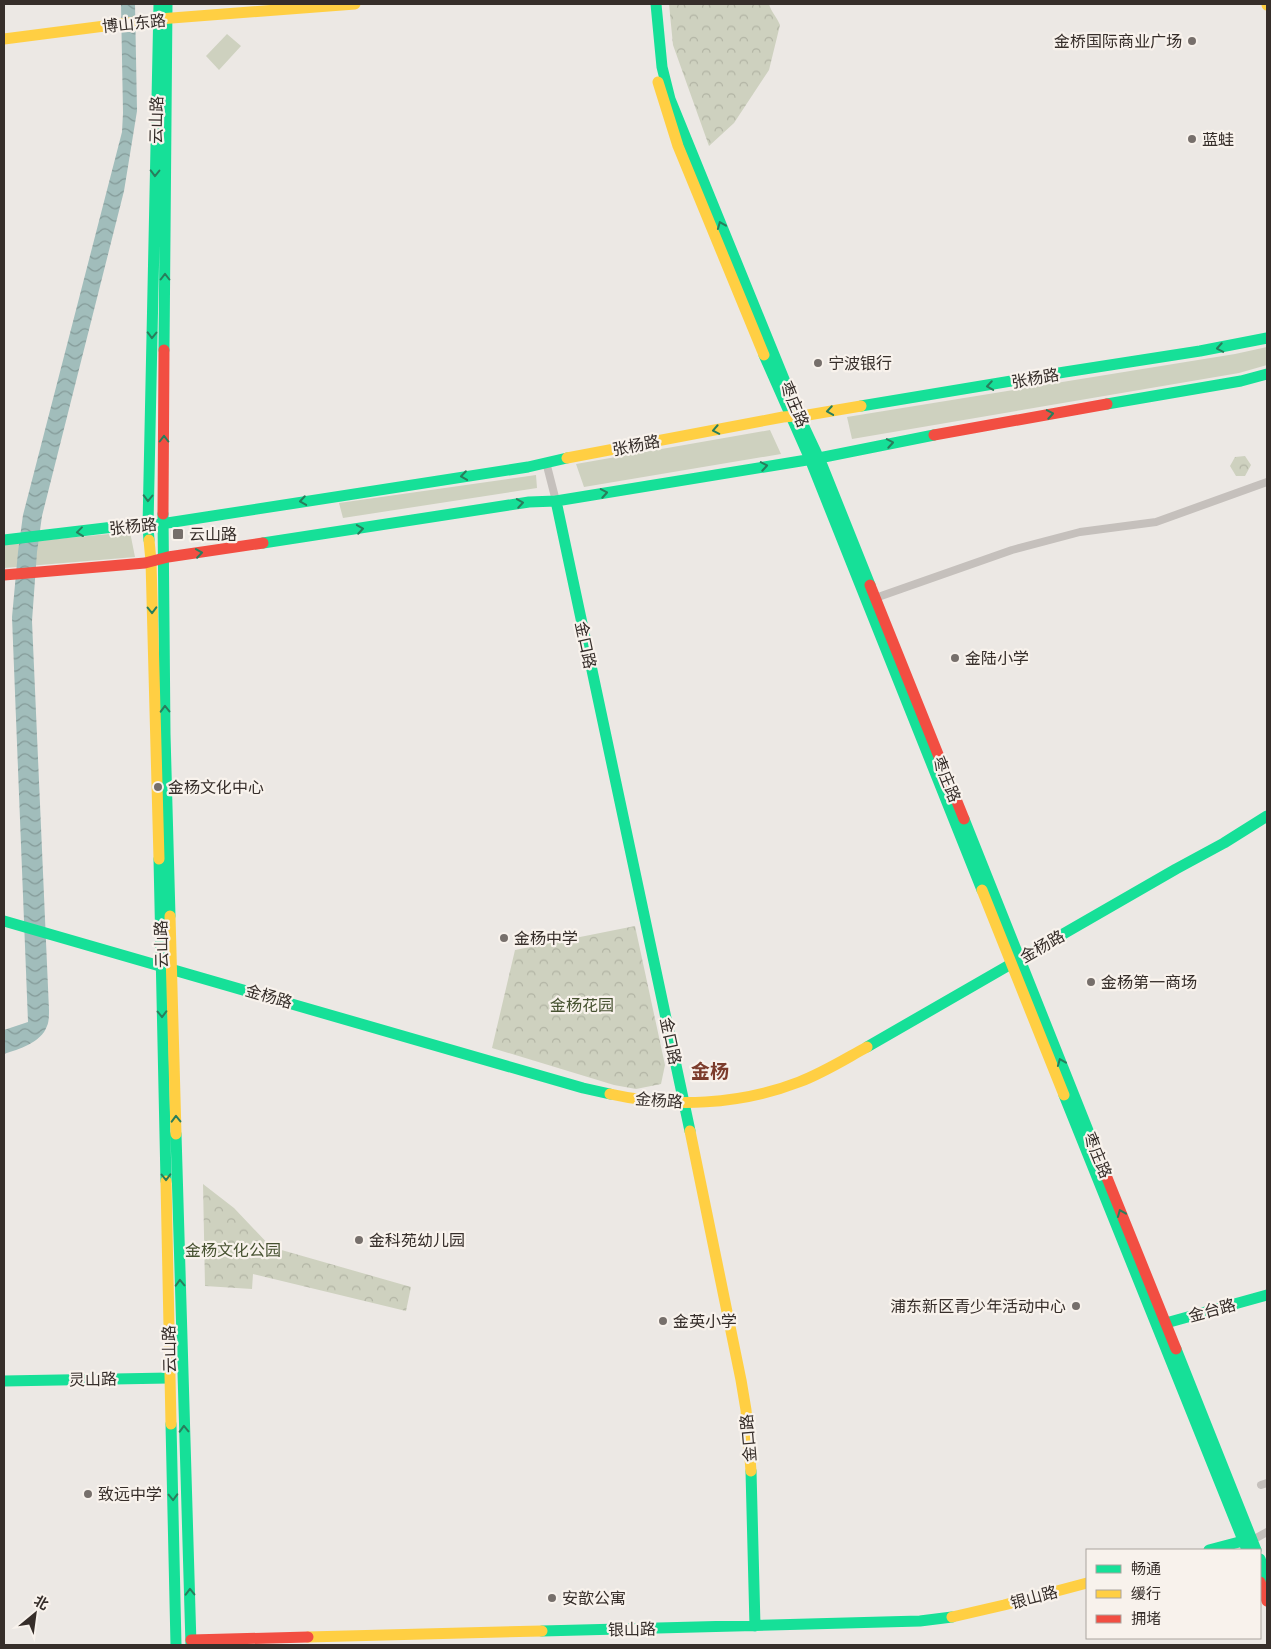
<svg xmlns="http://www.w3.org/2000/svg" width="1271" height="1649" viewBox="0 0 1271 1649" font-family="Manrope,'Noto Sans SC',sans-serif">
	<style>
		.grass { fill: #ced1bf }
		.forest { fill: url(#forest-crowns) }
		.water { fill: url(#water-waves) }
		.lines { fill: none; stroke-linecap: round; stroke-linejoin: round }
		.street { stroke: #c5c0bc; stroke-width: 8 }
		.fast { stroke: #16e098; stroke-width: 11 }
		.slow { stroke: #ffcf43; stroke-width: 11 }
		.jam { stroke: #f24e42; stroke-width: 11 }
		.oneway { stroke: #287e5c }
		.poi-dot { fill: #766f6b; stroke: #f8f2ec; stroke-width: 2 }
		.labels { text-anchor: middle; dominant-baseline: central; stroke-width: 4.5; stroke-linejoin: round; paint-order: stroke }
		.street-label { font-size: 16px; fill: #362e2a; stroke: #f8f2ec }
		.poi-label { font-size: 16px; fill: #362e2a; stroke: #f8f2ec; text-anchor: start }
		.park-label { font-size: 16px; fill: #475231; stroke: #f8f2ec }
		.quarter-label { font-size: 19px; font-weight: bold; fill: #7c3c2c; stroke: #f8f2ec }
	</style>
	<defs>
		<pattern id="forest-crowns" width="20" height="18" patternUnits="userSpaceOnUse" patternTransform="scale(1.25)"><rect width="20" height="18" fill="#ced1bf"/><path d="M2 6a3 3 0 1 1 6 0M12 15a3 3 0 1 1 6 0" fill="none" stroke="#b2b4a4"/></pattern>
		<pattern id="water-waves" width="16" height="10" patternUnits="userSpaceOnUse" patternTransform="scale(1.25)"><rect width="16" height="10" fill="#a1bdbb"/><path d="M0 5q4-4 8 0t8 0" fill="none" stroke="#849a98"/></pattern>
	</defs>
	<rect width="100%" height="100%" fill="#ece8e4"/>
	<!-- grass -->
	<path class="grass" d="M 227,34 L 241,46 L 219,70 L 206,56 Z
		M 1267,347 L 1267,365 L 1239,373 L 852,439 L 847,417 L 1235,354 Z
		M 770,430 L 781,454 L 584,487 L 576,464 Z
		M 536,475 L 537,488 L 343,518 L 339,503 Z
		M 130,532 L 135,557 L 4,568 L 4,544 Z"/>
	<!-- forest -->
	<path class="forest" d="M 669,4 L 769,4 C 771,12 777,17 780,25 L 769,70 L 734,123 L 709,146 L 673,45 Z
		M 1245,456 L 1251,465 L 1245,476 L 1236,476 L 1230,466 L 1235,457 Z
		M 635,926 L 665,1065 L 661,1084 L 636,1089 L 614,1085 L 492,1048 L 515,950 Z
		M 203,1184 L 234,1208 L 271,1247 L 411,1287 L 406,1311 L 253,1274 L 252,1289 L 205,1286 Z"/>
	<!-- water -->
	<path class="water" d="M 121,4 L 135,4 L 137,111 L 124,191 L 42,516 L 37,552 L 32,621 L 49,1010 C 49,1015 49,1022 47,1026 C 41,1043 19,1049 4,1054 L 4,1030 L 28,1022 L 12,617 L 18,552 L 23,515 L 122,132 L 123,113 Z"/>
	<g class="lines">
		<!-- street -->
		<path class="street" d="M 546,462 L 556,501
			M 881,596 L 1012,550 L 1080,532 L 1156,522 L 1267,482
			M 1261,1485 L 1267,1483
			M 1258,1537 L 1267,1532"/>
		<!-- fast -->
		<path class="fast" d="M 656,4 L 662,67 L 670,99 L 799,416 L 822,465 L 870,585
			M 164,350 L 167,4
			M 764,355 L 810,459 L 982,890
			M 1107,404 L 1241,381 L 1267,374
			M 861,406 L 1065,372 L 1200,351 L 1267,338
			M 556,501 L 690,1131
			M 163,514 L 165,734 L 170,916
			M 4,540 L 139,524 L 148,526 L 528,467 L 567,458
			M 149,540 L 148,526 L 159,4
			M 263,543 L 529,502 L 556,501 L 819,458 L 934,435
			M 964,819 L 1093,1143
			M 159,859 L 166,1181
			M 4,921 L 583,1088 L 610,1094
			M 867,1047 L 1176,869 L 1224,843 L 1267,816
			M 1064,1095 L 1247,1550
			M 176,1134 L 191,1645
			M 1166,1323 L 1267,1295
			M 1176,1349 L 1256,1550
			M 4,1381 L 169,1378
			M 171,1424 L 176,1645
			M 751,1471 L 755,1626
			M 1209,1550 L 1243,1541
			M 1260,1559 L 1267,1578
			M 542,1631 L 920,1621 L 952,1617"/>
		<!-- slow -->
		<path class="slow" d="M 1267,4 L 1267,5
			M 4,39 L 159,19 L 355,4
			M 658,82 L 678,146 L 764,355
			M 567,458 L 783,417 L 808,415 L 861,406
			M 149,540 L 151,561 L 159,859
			M 982,890 L 1064,1095
			M 170,916 L 176,1134
			M 610,1094 C 672,1108 740,1105 799,1082 C 823,1073 845,1059 867,1047
			M 690,1131 L 741,1380 L 746,1410 L 751,1471
			M 166,1181 L 171,1424
			M 952,1617 L 1004,1605 L 1087,1583
			M 308,1637 L 542,1631"/>
		<!-- jam -->
		<path class="jam" d="M 934,435 L 1107,404
			M 163,514 L 164,350
			M 4,575 L 145,563 L 168,557 L 263,543
			M 870,585 L 964,819
			M 1093,1143 L 1176,1349
			M 1260,1582 L 1267,1601
			M 191,1640 L 308,1637"/>
	</g>
	<!-- one-way arrows -->
	<defs><path id="oneway-chevron" d="M-2-3.5L2.5 0L-2 3.5" fill="none" stroke-width="1.6" stroke-linecap="round" stroke-linejoin="round" transform="scale(1.25)"/></defs>
	<g class="oneway">
		<use href="#oneway-chevron" transform="translate(155 173) rotate(91)"/>
		<use href="#oneway-chevron" transform="translate(721 225) rotate(-112)"/>
		<use href="#oneway-chevron" transform="translate(165 277) rotate(-90)"/>
		<use href="#oneway-chevron" transform="translate(152 335) rotate(91)"/>
		<use href="#oneway-chevron" transform="translate(1220 348) rotate(170)"/>
		<use href="#oneway-chevron" transform="translate(990 386) rotate(171)"/>
		<use href="#oneway-chevron" transform="translate(830 411) rotate(171)"/>
		<use href="#oneway-chevron" transform="translate(1050 414) rotate(-10)"/>
		<use href="#oneway-chevron" transform="translate(716 430) rotate(169)"/>
		<use href="#oneway-chevron" transform="translate(164 439) rotate(-90)"/>
		<use href="#oneway-chevron" transform="translate(890 443) rotate(-10)"/>
		<use href="#oneway-chevron" transform="translate(764 466) rotate(-10)"/>
		<use href="#oneway-chevron" transform="translate(464 476) rotate(172)"/>
		<use href="#oneway-chevron" transform="translate(604 493) rotate(-10)"/>
		<use href="#oneway-chevron" transform="translate(148 498) rotate(91)"/>
		<use href="#oneway-chevron" transform="translate(303 501) rotate(171)"/>
		<use href="#oneway-chevron" transform="translate(520 503) rotate(-9)"/>
		<use href="#oneway-chevron" transform="translate(360 529) rotate(-9)"/>
		<use href="#oneway-chevron" transform="translate(80 532) rotate(173)"/>
		<use href="#oneway-chevron" transform="translate(199 553) rotate(-8)"/>
		<use href="#oneway-chevron" transform="translate(152 610) rotate(89)"/>
		<use href="#oneway-chevron" transform="translate(165 709) rotate(-91)"/>
		<use href="#oneway-chevron" transform="translate(162 1014) rotate(89)"/>
		<use href="#oneway-chevron" transform="translate(1061 1062) rotate(-112)"/>
		<use href="#oneway-chevron" transform="translate(176 1119) rotate(-91)"/>
		<use href="#oneway-chevron" transform="translate(166 1177) rotate(89)"/>
		<use href="#oneway-chevron" transform="translate(1121 1213) rotate(-112)"/>
		<use href="#oneway-chevron" transform="translate(180 1283) rotate(-92)"/>
		<use href="#oneway-chevron" transform="translate(184 1429) rotate(-92)"/>
		<use href="#oneway-chevron" transform="translate(173 1497) rotate(88)"/>
		<use href="#oneway-chevron" transform="translate(190 1592) rotate(-91)"/>
	</g>
	<!-- markers -->
	<g class="poi-dot">
		<circle cx="1192" cy="41" r="5"/>
		<circle cx="1192" cy="139" r="5"/>
		<circle cx="818" cy="363" r="5"/>
		<rect x="172" y="528" width="12" height="12" rx="2.5"/>
		<circle cx="955" cy="658" r="5"/>
		<circle cx="158" cy="787" r="5"/>
		<circle cx="504" cy="938" r="5"/>
		<circle cx="1091" cy="982" r="5"/>
		<circle cx="359" cy="1240" r="5"/>
		<circle cx="1076" cy="1306" r="5"/>
		<circle cx="663" cy="1321" r="5"/>
		<circle cx="88" cy="1494" r="5"/>
		<circle cx="552" cy="1598" r="5"/>
	</g>
	<g class="labels">
		<!-- street labels -->
		<g class="street-label">
			<text transform="translate(134 23) rotate(-6)">博山东路</text>
			<text transform="translate(156 120) rotate(-89)">云山路</text>
			<text transform="translate(1035 378) rotate(-10)">张杨路</text>
			<text transform="translate(795 404) rotate(67)">枣庄路</text>
			<text transform="translate(636 445) rotate(-11)">张杨路</text>
			<text transform="translate(133 526) rotate(-6)">张杨路</text>
			<text transform="translate(586 645) rotate(78)">金口路</text>
			<text transform="translate(947 779) rotate(68)">枣庄路</text>
			<text transform="translate(161 944) rotate(-91)">云山路</text>
			<text transform="translate(1042 946) rotate(-30)">金杨路</text>
			<text transform="translate(269 996) rotate(16)">金杨路</text>
			<text transform="translate(671 1041) rotate(78)">金口路</text>
			<text transform="translate(659 1100) rotate(4)">金杨路</text>
			<text transform="translate(1098 1155) rotate(68)">枣庄路</text>
			<text transform="translate(1212 1310) rotate(-15)">金台路</text>
			<text transform="translate(169 1349) rotate(-91)">云山路</text>
			<text transform="translate(93 1379) rotate(-1)">灵山路</text>
			<text transform="translate(748 1438) rotate(-95)">金口路</text>
			<text transform="translate(1034 1597) rotate(-15)">银山路</text>
			<text transform="translate(632 1629) rotate(-1)">银山路</text>
		</g>
		<!-- poi labels -->
		<g class="poi-label">
			<text x="1182" y="41" text-anchor="end">金桥国际商业广场</text>
			<text x="1202" y="139">蓝蛙</text>
			<text x="828" y="363">宁波银行</text>
			<text x="189" y="534">云山路</text>
			<text x="965" y="658">金陆小学</text>
			<text x="168" y="787">金杨文化中心</text>
			<text x="514" y="938">金杨中学</text>
			<text x="1101" y="982">金杨第一商场</text>
			<text x="369" y="1240">金科苑幼儿园</text>
			<text x="1066" y="1306" text-anchor="end">浦东新区青少年活动中心</text>
			<text x="673" y="1321">金英小学</text>
			<text x="98" y="1494">致远中学</text>
			<text x="562" y="1598">安歆公寓</text>
		</g>
		<!-- park labels -->
		<g class="park-label">
			<text x="582" y="1005">金杨花园</text>
			<text x="233" y="1250">金杨文化公园</text>
		</g>
		<!-- quarter labels -->
		<g class="quarter-label">
			<text x="710" y="1071">金杨</text>
		</g>
	</g>
	<!-- border -->
	<rect width="1271" height="1649" fill="none" stroke="#362e2a" stroke-width="10"/>
	<!-- legend -->
	<rect x="1086" y="1549" width="175" height="90" fill="#f8f2ec" stroke="#aaa49e"/>
	<rect x="1096" y="1565" width="25" height="8" fill="#16e098" stroke="#aaa49e"/>
	<text x="1131" y="1574" font-size="15" fill="#362e2a">畅通</text>
	<rect x="1096" y="1590" width="25" height="8" fill="#ffcf43" stroke="#aaa49e"/>
	<text x="1131" y="1599" font-size="15" fill="#362e2a">缓行</text>
	<rect x="1096" y="1615" width="25" height="8" fill="#f24e42" stroke="#aaa49e"/>
	<text x="1131" y="1624" font-size="15" fill="#362e2a">拥堵</text>
	<!-- north arrow -->
	<g transform="translate(35 1614) rotate(29)" stroke="#f8f2ec" stroke-width="4" paint-order="stroke">
	<path d="M0-4L9 19L0 12L-9 19Z" fill="#362e2a"/>
	<text y="-8" font-size="14" font-weight="bold" text-anchor="middle" fill="#362e2a">北</text>
	</g>
</svg>
